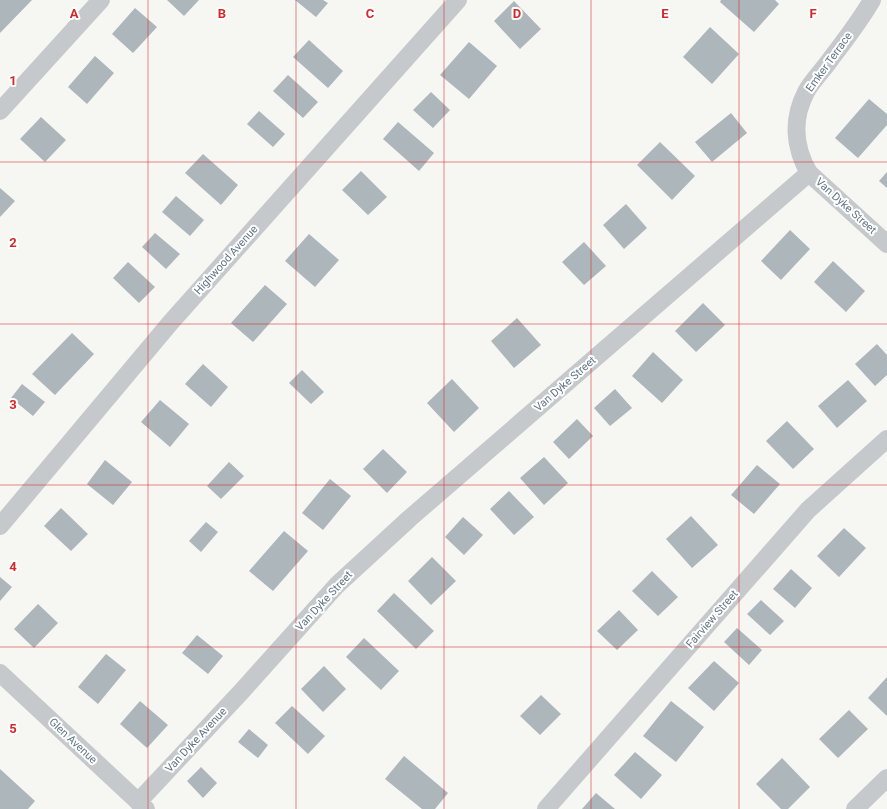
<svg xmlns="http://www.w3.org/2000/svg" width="887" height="809" viewBox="0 0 887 809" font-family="Roboto,sans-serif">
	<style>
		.building { fill: #adb6bb }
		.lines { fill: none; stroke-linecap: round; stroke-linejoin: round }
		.minor { stroke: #c5c9cc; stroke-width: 18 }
		.grid { fill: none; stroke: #d62828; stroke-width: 1; stroke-opacity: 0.55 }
		.labels { text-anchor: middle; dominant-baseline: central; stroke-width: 4; stroke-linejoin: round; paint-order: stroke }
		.street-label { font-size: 11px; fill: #627686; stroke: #fff }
		.grid-label { font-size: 13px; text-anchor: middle; font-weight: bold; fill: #d62828; stroke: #fff; stroke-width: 4; stroke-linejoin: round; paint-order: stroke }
	</style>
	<rect width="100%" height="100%" fill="#f6f6f2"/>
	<!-- building -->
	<path class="building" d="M 0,0 L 32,0 L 0,33 Z
		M 167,0 L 199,0 L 184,16 Z
		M 295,0 L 323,0 L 328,3 L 316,17 Z
		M 721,0 L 775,0 L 779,4 L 754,32 L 720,2 Z
		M 514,1 L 541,29 L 520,49 L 494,21 Z
		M 135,8 L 157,27 L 133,53 L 112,34 Z
		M 710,27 L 739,54 L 712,84 L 683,57 Z
		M 309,40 L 343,71 L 328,88 L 293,57 Z
		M 469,42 L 497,66 L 469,99 L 440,75 Z
		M 95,56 L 114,73 L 87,104 L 68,87 Z
		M 288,75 L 318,102 L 303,118 L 273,91 Z
		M 431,92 L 450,110 L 433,128 L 413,110 Z
		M 869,99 L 887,114 L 887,125 L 858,158 L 835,138 Z
		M 259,111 L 285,134 L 273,147 L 247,124 Z
		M 731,113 L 747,133 L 712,162 L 695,142 Z
		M 41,117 L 66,140 L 45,162 L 20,139 Z
		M 398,122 L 434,153 L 419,171 L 383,139 Z
		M 660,142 L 695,176 L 672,200 L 637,165 Z
		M 203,154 L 238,185 L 221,205 L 185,173 Z
		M 361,171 L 387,197 L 368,215 L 342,190 Z
		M 887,172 L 887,188 L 879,181 Z
		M 0,188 L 15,201 L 0,217 Z
		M 176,196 L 204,220 L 190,236 L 162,212 Z
		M 626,204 L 647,228 L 624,249 L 603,225 Z
		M 790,230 L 810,249 L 781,280 L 761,261 Z
		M 155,233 L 180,254 L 166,269 L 142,247 Z
		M 309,234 L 339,260 L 315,287 L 285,261 Z
		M 584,242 L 606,266 L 584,285 L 562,262 Z
		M 833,261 L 865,291 L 846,312 L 814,282 Z
		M 128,262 L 155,287 L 139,303 L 113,278 Z
		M 265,285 L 287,304 L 253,342 L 231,323 Z
		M 703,303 L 725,325 L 696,352 L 675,331 Z
		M 517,318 L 541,345 L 514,368 L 491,341 Z
		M 72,333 L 94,354 L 55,395 L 32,374 Z
		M 877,344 L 887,355 L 887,375 L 875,386 L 855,364 Z
		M 653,352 L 683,380 L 662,403 L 632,376 Z
		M 203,364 L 228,387 L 211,407 L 185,384 Z
		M 302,370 L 324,392 L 311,404 L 289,383 Z
		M 452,379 L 479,408 L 454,432 L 427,403 Z
		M 848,380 L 867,401 L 837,428 L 818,406 Z
		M 22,384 L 45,402 L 33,416 L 11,398 Z
		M 615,389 L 632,408 L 610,426 L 594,408 Z
		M 160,400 L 189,424 L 170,447 L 141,422 Z
		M 577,419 L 593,436 L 569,459 L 553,442 Z
		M 787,421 L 814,449 L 793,469 L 766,441 Z
		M 383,449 L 407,472 L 387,493 L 363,469 Z
		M 544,457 L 568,483 L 544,505 L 520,478 Z
		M 105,460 L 132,482 L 113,505 L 87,484 Z
		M 229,462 L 244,476 L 221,499 L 207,486 Z
		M 757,465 L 780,484 L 754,514 L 731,495 Z
		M 330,479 L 351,496 L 323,530 L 302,513 Z
		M 509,491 L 534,517 L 514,535 L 490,509 Z
		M 61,508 L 88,534 L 71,551 L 44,526 Z
		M 691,516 L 718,545 L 692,568 L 666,539 Z
		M 463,517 L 483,535 L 464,555 L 445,537 Z
		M 206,522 L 218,532 L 201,552 L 189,541 Z
		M 844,528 L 866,548 L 839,577 L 817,556 Z
		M 284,531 L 308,551 L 273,591 L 249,571 Z
		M 432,557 L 456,581 L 431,605 L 408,581 Z
		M 791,569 L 812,588 L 795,608 L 773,589 Z
		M 652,571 L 678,597 L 658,616 L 632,591 Z
		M 0,577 L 12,587 L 0,601 Z
		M 394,593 L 434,631 L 416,649 L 377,611 Z
		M 761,600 L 784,621 L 770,635 L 747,614 Z
		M 38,604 L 58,623 L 34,648 L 14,629 Z
		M 619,610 L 638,630 L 617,650 L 597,631 Z
		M 737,628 L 762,650 L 749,665 L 724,642 Z
		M 197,635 L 223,656 L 208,674 L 182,653 Z
		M 364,638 L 399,671 L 381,690 L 346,657 Z
		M 106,654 L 126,670 L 98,704 L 78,687 Z
		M 714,661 L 739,683 L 714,711 L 688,688 Z
		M 324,666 L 346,689 L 323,712 L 301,689 Z
		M 887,677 L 887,716 L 868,698 Z
		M 541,695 L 561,714 L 540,735 L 520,716 Z
		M 140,701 L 168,725 L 147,748 L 120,724 Z
		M 671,701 L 704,727 L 676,762 L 643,736 Z
		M 292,706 L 325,736 L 308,754 L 275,723 Z
		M 849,710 L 868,729 L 838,758 L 819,739 Z
		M 249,729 L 268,745 L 258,758 L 238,742 Z
		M 635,752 L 662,775 L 641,799 L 614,775 Z
		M 404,756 L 448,793 L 435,809 L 422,809 L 385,779 Z
		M 782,758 L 810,787 L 788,809 L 781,809 L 756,784 Z
		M 201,767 L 217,783 L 203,798 L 187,781 Z
		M 0,769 L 35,801 L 28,809 L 0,809 Z
		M 596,793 L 615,809 L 582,809 Z"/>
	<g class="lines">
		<!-- minor -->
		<path class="minor" d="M 872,0 C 860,21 845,40 830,60 C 823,70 812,81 806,92 C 792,119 794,147 809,173 L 887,244
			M 0,111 L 101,0
			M 0,526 L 171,322 L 458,0
			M 0,673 L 146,809
			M 138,802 L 241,692 L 337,585 L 410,518 L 809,173
			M 546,809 L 808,510 L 887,439
			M 855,809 L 887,778"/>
	</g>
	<!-- grid -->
	<path class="grid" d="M 148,0 L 148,809M 296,0 L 296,809M 444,0 L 444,809M 591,0 L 591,809M 739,0 L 739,809M 0,162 L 887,162M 0,324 L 887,324M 0,485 L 887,485M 0,647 L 887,647"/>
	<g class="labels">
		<!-- street labels -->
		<g class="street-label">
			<text transform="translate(829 62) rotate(-54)">Emker Terrace</text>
			<text transform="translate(846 206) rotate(42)">Van Dyke Street</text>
			<text transform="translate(226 260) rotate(-48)">Highwood Avenue</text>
			<text transform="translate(565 384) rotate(-41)">Van Dyke Street</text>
			<text transform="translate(324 601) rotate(-47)">Van Dyke Street</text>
			<text transform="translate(712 619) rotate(-49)">Fairview Street</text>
			<text transform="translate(196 740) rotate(-47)">Van Dyke Avenue</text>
			<text transform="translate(73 741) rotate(43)">Glen Avenue</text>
		</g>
	</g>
	<g class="grid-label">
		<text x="74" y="18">A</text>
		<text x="222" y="18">B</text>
		<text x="370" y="18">C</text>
		<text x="517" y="18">D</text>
		<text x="665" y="18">E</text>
		<text x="813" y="18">F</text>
		<text x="13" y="85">1</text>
		<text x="13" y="247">2</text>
		<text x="13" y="409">3</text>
		<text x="13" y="571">4</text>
		<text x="13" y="733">5</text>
	</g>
</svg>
